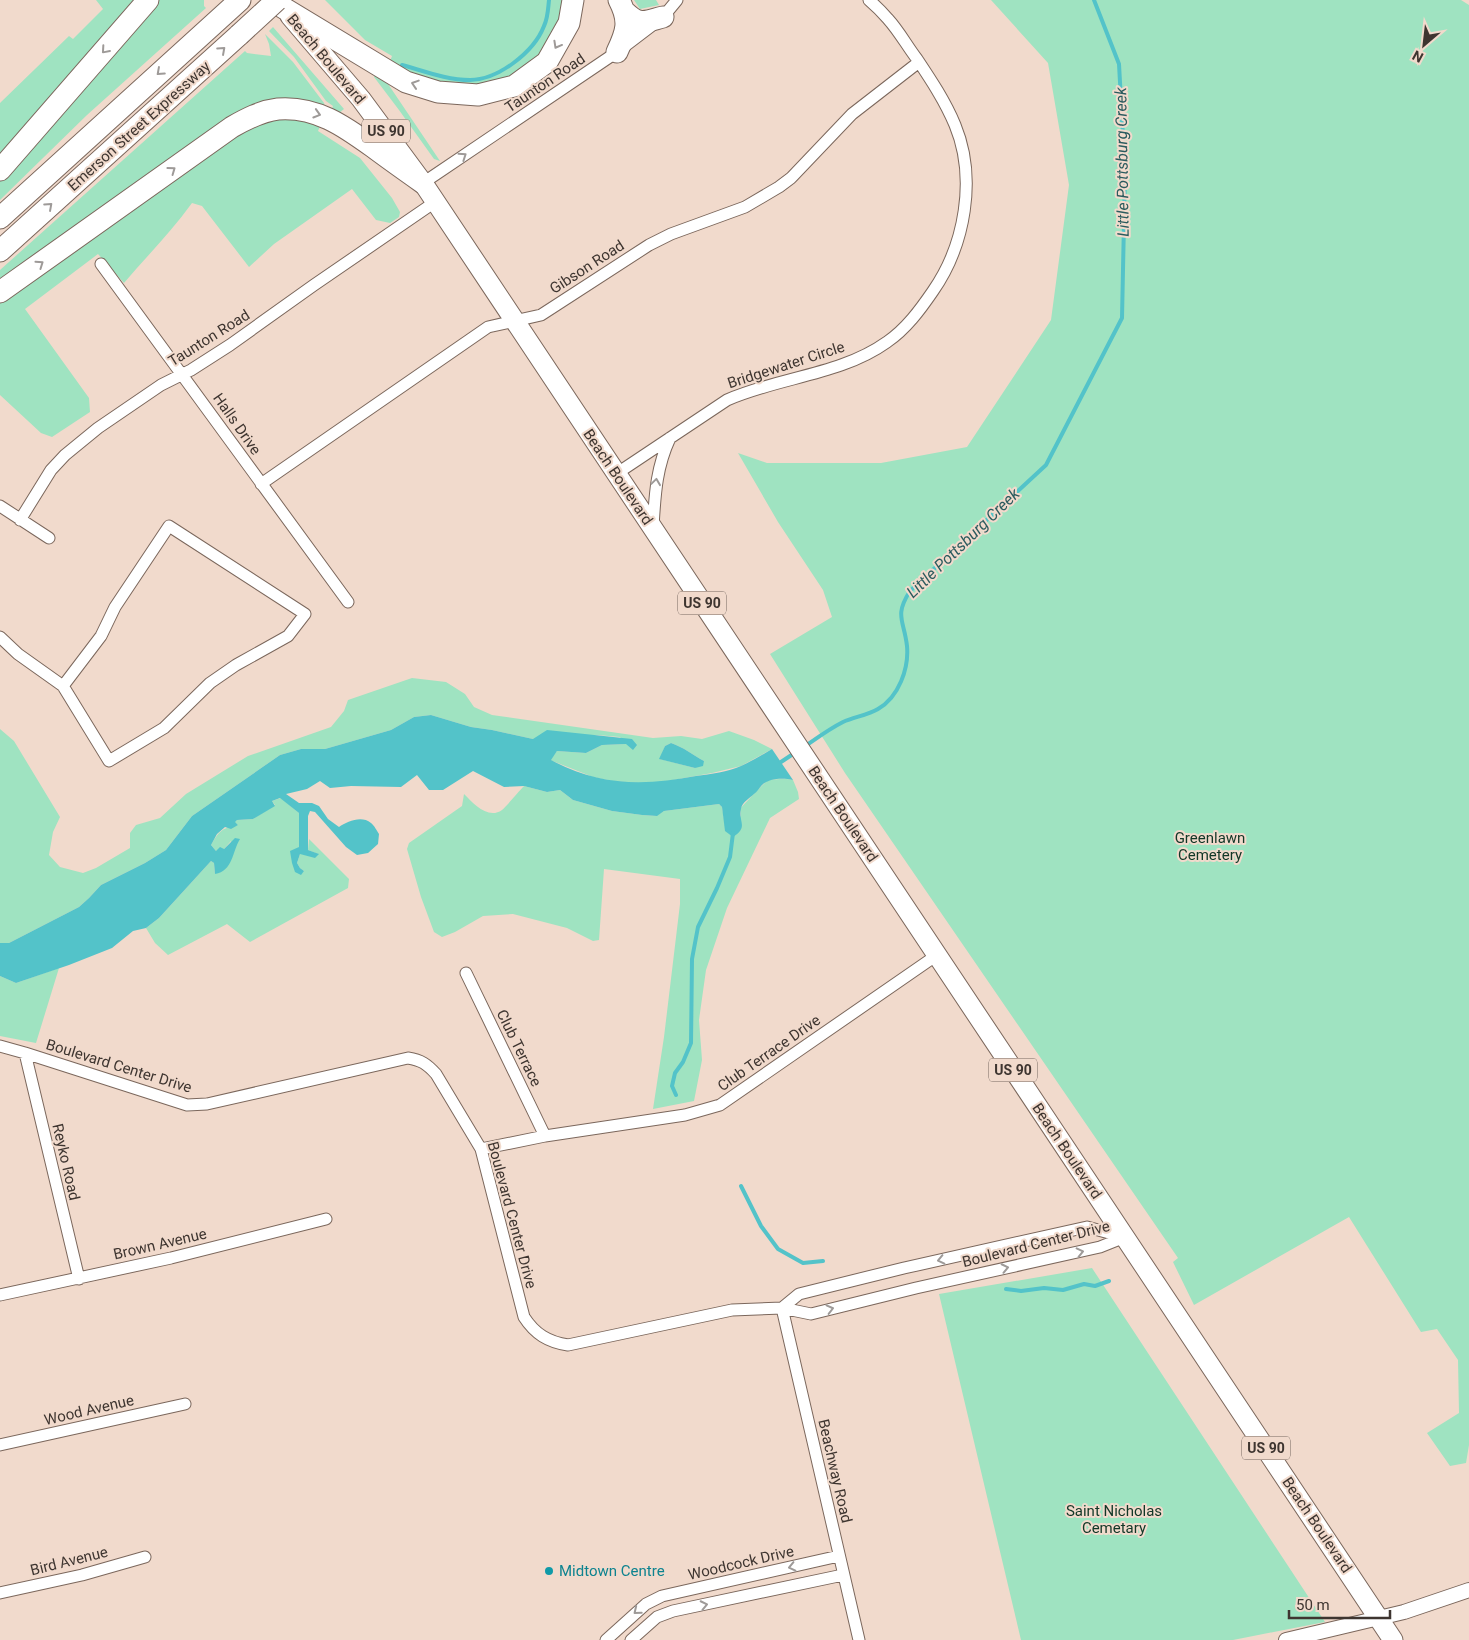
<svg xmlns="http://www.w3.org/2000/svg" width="1469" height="1640" viewBox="0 0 1469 1640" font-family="Roboto,sans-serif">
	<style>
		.green { fill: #9fe3c1; fill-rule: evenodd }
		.water { fill: #53c3c9 }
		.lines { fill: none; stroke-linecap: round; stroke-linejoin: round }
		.stream { stroke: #53c3c9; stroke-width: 4 }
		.minor-casing { stroke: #7b675c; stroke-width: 13 }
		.tertiary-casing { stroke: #7b675c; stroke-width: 16 }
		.trunk-casing { stroke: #7b675c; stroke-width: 21 }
		.motorway-casing { stroke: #7b675c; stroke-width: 23 }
		.minor { stroke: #fff; stroke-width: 11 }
		.tertiary { stroke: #fff; stroke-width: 14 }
		.trunk { stroke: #fff; stroke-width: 19 }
		.motorway { stroke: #fff; stroke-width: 21 }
		.motorway-bridge-casing { stroke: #7b675c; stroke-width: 23; stroke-linecap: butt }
		.motorway-bridge { stroke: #fff; stroke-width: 21 }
		.oneway { stroke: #9e9a98 }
		.culture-dot { fill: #0f9aa8; stroke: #f1dacc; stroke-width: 2 }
		.labels { text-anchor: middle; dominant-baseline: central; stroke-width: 4; stroke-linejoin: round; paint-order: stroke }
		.shield { fill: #f1dacc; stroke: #74665f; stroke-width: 1 }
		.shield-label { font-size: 14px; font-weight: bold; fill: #3e3530 }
		.street-label { font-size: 15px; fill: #3e3530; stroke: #f1dacc }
		.park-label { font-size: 15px; fill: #113727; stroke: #f1dacc }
		.culture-label { font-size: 15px; fill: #0d838f; stroke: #f1dacc; text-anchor: start }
		.water-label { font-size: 16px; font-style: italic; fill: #2b5b5e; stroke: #f1dacc }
	</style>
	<rect width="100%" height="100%" fill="#f1dacc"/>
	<!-- green -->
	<path class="green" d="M 96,0 L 138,0 L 0,163 L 0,103 L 69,36 L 73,39 L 103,9 Z
		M 156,0 L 204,0 L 204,6 L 206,8 L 87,115 L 0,200 L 0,179 Z
		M 325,0 L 565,0 L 563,13 L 545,49 L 517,75 L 475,88 L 432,82 L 389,64 L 392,56 L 365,40 Z
		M 634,0 L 656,0 L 659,5 L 640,9 Z
		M 991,0 L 1461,0 L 1469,5 L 1469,1445 L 1466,1463 L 1450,1466 L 1427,1433 L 1459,1413 L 1458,1360 L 1437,1329 L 1421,1332 L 1349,1217 L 1194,1305 L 1173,1262 L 1178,1258 L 845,773 L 770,654 L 832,617 L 823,590 L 778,522 L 738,453 L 767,463 L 881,463 L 967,447 L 1051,320 L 1069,185 L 1048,63 Z
		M 273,27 L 344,109 L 339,113 L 331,111 L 333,106 L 326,101 L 294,57 L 269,31 Z
		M 265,34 L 293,62 L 324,103 L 325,107 L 275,104 L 0,286 L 0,270 L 245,51 L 247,53 L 271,56 L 269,44 Z
		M 374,75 L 384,78 L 440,161 L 434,159 L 399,110 L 374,77 Z
		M 282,117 L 321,124 L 318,131 L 360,158 L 392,198 L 400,212 L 399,217 L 390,223 L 376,220 L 352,189 L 274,244 L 249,267 L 202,206 L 192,203 C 171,232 147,256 124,283 L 98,254 L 25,309 L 89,398 L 90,412 L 52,437 L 41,433 L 0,395 L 0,300 L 245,129 Z
		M 412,678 L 446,682 L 465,694 L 474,707 L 492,715 L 653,738 L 681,736 L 702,739 L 729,731 L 754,740 L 772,749 L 741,766 L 712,773 L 662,782 L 639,783 L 612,781 L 593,777 L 550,760 L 557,751 L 586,753 L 602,745 L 626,744 L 620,737 L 597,735 L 533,739 L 492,730 L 471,727 L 431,715 L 414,717 L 391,730 L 325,749 L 301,749 L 280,755 L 192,816 L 166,850 L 145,863 L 101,885 L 89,898 L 79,907 L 9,943 L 0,943 L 0,729 L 14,741 L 60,817 L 53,832 L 49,855 L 60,867 L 83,873 L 96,868 L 130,848 L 130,833 L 136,825 L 160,818 L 186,794 L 248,756 L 331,727 L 344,711 L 348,700 ZM 671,743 C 683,747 693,755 704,761 L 695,768 L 660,759 L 665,746 Z
		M 787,779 L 793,780 L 798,792 L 799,799 L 770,818 L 727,908 L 706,970 L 699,1020 L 702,1060 L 694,1101 L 653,1109 L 664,1037 L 680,904 L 680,879 L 604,869 L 599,940 L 593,941 L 567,928 L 513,914 L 483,916 L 455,932 L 442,937 L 434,932 L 421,897 L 407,849 L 409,843 L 462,806 L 464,794 C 473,803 488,820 502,810 C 506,807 519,791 524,786 L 547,792 L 560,790 L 573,800 L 612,811 L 642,815 L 656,816 L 664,811 L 719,804 L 722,807 L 726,831 L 741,816 C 741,814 740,810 741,808 C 742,806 764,783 767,781 C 772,779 781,779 787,779 Z
		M 281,798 L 299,813 L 300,840 L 295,872 L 304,871 L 300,868 L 297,863 L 300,854 L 318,854 L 308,850 L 309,839 L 349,879 L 348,888 L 250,942 L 227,924 L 168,955 L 155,943 L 146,928 L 159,918 L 211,861 L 214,863 L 215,874 C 225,864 239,856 231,841 L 224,849 L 216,851 L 211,845 C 219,831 222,828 238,825 L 234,822 L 237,820 L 253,819 L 275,805 L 272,801 Z
		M 59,968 L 36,1043 L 0,1036 L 0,976 L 16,983 Z
		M 1092,1268 L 1325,1622 L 1233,1640 L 1021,1640 L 939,1294 Z"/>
	<!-- water -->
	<path class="water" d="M 431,715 L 471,727 L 492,730 L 533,739 L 547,730 L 632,739 L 637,745 L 633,750 L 626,744 L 602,745 L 586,753 L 557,751 L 551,760 C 599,786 644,786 696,776 C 711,774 728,772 741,766 C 752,761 762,755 772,749 L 793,780 C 783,778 770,778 762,785 C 759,788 757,792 754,794 C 750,798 742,802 741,809 C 738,822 749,827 733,837 L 725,831 L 722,807 L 719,804 L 664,811 L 657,816 L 642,815 L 612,811 L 573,800 L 560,790 L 547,792 L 524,786 L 504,787 L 473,771 L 443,790 L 429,790 L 417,775 L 401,787 L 351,786 L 330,788 L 320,781 L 307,789 L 286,794 L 299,803 L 312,803 L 319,806 L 328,819 L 339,827 C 347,822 361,815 371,823 C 374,825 377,831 379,834 L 378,844 L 368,853 L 357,855 L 346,847 L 315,812 L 310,811 L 308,816 L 308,850 L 319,854 L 315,858 L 300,854 L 297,863 L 300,868 L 304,871 L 301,875 L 295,872 L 292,863 L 290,851 L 299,847 L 299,813 L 280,798 L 272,801 L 275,806 L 253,819 L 237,820 L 235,822 L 238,825 L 231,829 L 225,827 L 217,834 L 211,845 L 216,851 L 220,847 L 224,849 L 235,838 L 240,839 C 232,852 233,871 215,874 L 214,863 L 211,861 L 159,918 L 146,928 L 133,931 L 112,948 L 69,965 L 16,983 L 0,976 L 0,943 L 9,943 L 79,907 L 89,898 L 101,885 L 145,863 L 166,850 L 192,816 L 280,755 L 301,749 L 325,749 L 391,730 L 414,717 Z
		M 671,743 C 683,747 693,755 704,761 L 703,766 L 695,768 L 659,759 L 665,746 Z"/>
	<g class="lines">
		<!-- stream -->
		<path class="stream" d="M 402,65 C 424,71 447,80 470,80 C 498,80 534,52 544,26 C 548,18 548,9 549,0
			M 804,747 C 817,738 829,729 843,722 C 854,717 868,715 878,709 C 899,697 909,668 907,646 C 904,620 894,616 910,591 L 1046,465 L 1122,318 L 1125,173 L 1119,64 L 1094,0
			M 781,762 L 796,752
			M 676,1095 L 672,1086 L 675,1073 L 683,1062 L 691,1043 L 692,959 L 698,927 L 717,888 L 730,857 L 733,833
			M 741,1186 L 761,1226 L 778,1249 L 803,1263 L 823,1261
			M 1006,1289 L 1021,1291 L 1044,1288 L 1063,1290 L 1084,1284 L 1095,1286 L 1109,1281"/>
		<!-- minor casing -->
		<g class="minor-casing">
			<path id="minor" d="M 423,183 L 617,52 L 663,17 L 677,0
				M 101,264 L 348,602
				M 616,474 L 727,400 C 779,377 841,375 887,342 C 906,329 920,310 933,291 C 965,245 977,178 955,125 C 945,101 931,80 917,59 C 907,46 899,31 888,19 C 882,12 876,6 869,0
				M 261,484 L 488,327 L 541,315 L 649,245 L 671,234 L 745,207 L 779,187 L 791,178 L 852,114 L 919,62
				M 0,506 L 49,538
				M 20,520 L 51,470 L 65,455 L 98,428 L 161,385 L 191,370 L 230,345 L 314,285 L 435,202
				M 653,527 C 655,495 656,468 670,438
				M 0,637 L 18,654 L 63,686 L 109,761 L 164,728 L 210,683 L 236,665 L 288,636 L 305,614 L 169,526 L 115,607 L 101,636 L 63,686
				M 466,973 L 545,1136
				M 0,1046 L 25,1053 L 187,1105 L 207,1104 L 408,1058 C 421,1060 427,1064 436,1074 L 481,1149 L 524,1317 C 535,1334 548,1342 568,1345 L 732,1310 L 782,1308 L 811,1314 L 916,1288 L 1100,1247 L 1125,1237
				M 25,1053 L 79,1279
				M 481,1149 L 545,1136 L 685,1115 L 720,1105 L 937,955
				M 0,1295 L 171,1258 L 326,1219
				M 782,1308 L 799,1294 L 904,1268 L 1087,1227 L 1124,1237
				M 782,1308 L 859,1640
				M 0,1445 L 185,1404
				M 0,1593 L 82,1575 L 145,1557
				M 606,1640 L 646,1604 L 662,1596 L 839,1556
				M 631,1640 L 657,1617 L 673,1611 L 843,1575"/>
		</g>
		<!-- tertiary casing -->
		<g class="tertiary-casing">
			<path id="tertiary" d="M 1286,1640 L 1404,1612 L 1469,1590"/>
		</g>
		<!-- trunk casing -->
		<g class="trunk-casing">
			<path id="trunk" d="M 290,16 L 361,99 L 423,183 L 1393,1640"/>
		</g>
		<!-- motorway casing -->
		<g class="motorway-casing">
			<path id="motorway" d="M 282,7 L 406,82 L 438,92 L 478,95 L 514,86 L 547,62 L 569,23 L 573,0
				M 625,12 C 640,26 644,22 663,17
				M 617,52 C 627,31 630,21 619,0
				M 0,170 L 148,0
				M 0,218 L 240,0
				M 0,251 L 239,35
				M 0,292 L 232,127 C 246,119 261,111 278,109 C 316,106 344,126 373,147 C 389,159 406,171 423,183"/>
		</g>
		<!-- minor -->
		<use href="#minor" class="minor"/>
		<!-- tertiary -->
		<use href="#tertiary" class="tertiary"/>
		<!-- trunk -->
		<use href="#trunk" class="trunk"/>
		<!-- motorway -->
		<use href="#motorway" class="motorway"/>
		<!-- motorway-bridge casing -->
		<g class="motorway-bridge-casing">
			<path id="motorway-bridge" d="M 239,35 L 277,0"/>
		</g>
		<!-- motorway-bridge -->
		<use href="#motorway-bridge" class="motorway-bridge"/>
	</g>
	<!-- one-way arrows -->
	<defs><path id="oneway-chevron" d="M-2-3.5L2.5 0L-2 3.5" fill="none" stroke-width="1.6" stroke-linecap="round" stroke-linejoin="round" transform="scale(1.25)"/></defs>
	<g class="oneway">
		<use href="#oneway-chevron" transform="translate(557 45) rotate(119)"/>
		<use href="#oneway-chevron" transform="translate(105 50) rotate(131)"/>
		<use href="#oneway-chevron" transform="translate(222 50) rotate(-42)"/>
		<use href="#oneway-chevron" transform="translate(160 72) rotate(138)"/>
		<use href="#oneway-chevron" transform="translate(415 84) rotate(-162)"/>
		<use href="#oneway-chevron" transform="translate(317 114) rotate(17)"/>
		<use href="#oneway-chevron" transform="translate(463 156) rotate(-34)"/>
		<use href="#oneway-chevron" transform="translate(172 170) rotate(-36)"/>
		<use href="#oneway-chevron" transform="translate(49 206) rotate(-42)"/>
		<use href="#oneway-chevron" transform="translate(40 264) rotate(-35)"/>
		<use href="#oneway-chevron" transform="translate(656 482) rotate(-82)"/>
		<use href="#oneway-chevron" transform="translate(1080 1252) rotate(-13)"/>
		<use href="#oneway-chevron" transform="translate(941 1260) rotate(167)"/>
		<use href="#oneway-chevron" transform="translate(1005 1268) rotate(-12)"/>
		<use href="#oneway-chevron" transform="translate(830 1309) rotate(-14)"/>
		<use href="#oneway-chevron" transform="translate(792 1567) rotate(167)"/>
		<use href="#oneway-chevron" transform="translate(704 1605) rotate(-12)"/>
		<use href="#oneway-chevron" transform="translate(637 1611) rotate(141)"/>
	</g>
	<!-- markers -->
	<circle class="culture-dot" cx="549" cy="1571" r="5"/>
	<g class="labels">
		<!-- shield labels -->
		<g class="shield">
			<rect x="362" y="119.5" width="48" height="23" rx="4"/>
			<rect x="678" y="591.5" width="48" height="23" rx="4"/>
			<rect x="989" y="1058.5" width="48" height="23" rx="4"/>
			<rect x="1242" y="1436.5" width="48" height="23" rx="4"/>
		</g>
		<g class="shield-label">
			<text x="386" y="131">US 90</text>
			<text x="702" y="603">US 90</text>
			<text x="1013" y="1070">US 90</text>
			<text x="1266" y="1448">US 90</text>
		</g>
		<!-- street labels -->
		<g class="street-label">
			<text transform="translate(326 59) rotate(50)">Beach Boulevard</text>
			<text transform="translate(545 83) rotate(-34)">Taunton Road</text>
			<text transform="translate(139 126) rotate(-42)">Emerson Street Expressway</text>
			<text transform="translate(587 267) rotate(-33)">Gibson Road</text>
			<text transform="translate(209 338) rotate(-32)">Taunton Road</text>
			<text transform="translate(786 365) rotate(-18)">Bridgewater Circle</text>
			<text transform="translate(237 424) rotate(55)">Halls Drive</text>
			<text transform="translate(618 477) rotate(56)">Beach Boulevard</text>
			<text transform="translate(843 814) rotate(56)">Beach Boulevard</text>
			<text transform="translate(519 1048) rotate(64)">Club Terrace</text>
			<text transform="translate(769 1053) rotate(-35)">Club Terrace Drive</text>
			<text transform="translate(119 1066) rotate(17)">Boulevard Center Drive</text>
			<text transform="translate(1067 1151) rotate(56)">Beach Boulevard</text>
			<text transform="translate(66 1162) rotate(77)">Reyko Road</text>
			<text transform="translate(512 1215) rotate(75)">Boulevard Center Drive</text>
			<text transform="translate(160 1244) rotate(-13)">Brown Avenue</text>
			<text transform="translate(1036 1244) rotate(-14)">Boulevard Center Drive</text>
			<text transform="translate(89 1410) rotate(-13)">Wood Avenue</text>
			<text transform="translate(835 1471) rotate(77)">Beachway Road</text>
			<text transform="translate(1317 1525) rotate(56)">Beach Boulevard</text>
			<text transform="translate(69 1561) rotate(-14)">Bird Avenue</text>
			<text transform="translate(741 1563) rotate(-13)">Woodcock Drive</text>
		</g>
		<!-- park labels -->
		<g class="park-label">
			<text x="1210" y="838">Greenlawn<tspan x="1210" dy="17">Cemetery</tspan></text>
			<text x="1114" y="1511">Saint Nicholas<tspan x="1114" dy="17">Cemetary</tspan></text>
		</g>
		<!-- culture labels -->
		<g class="culture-label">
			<text x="559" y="1571">Midtown Centre</text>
		</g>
		<!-- water labels -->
		<g class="water-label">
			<text transform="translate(1122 162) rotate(-91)">Little Pottsburg Creek</text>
			<text transform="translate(963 543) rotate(-44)">Little Pottsburg Creek</text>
		</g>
	</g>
	<!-- north arrow -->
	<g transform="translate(1424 45) rotate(208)" stroke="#f1dacc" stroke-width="4" paint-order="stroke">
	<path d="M0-4L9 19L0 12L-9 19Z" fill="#3e3530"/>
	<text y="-8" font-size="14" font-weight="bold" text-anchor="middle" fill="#3e3530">N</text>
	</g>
	<!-- scale -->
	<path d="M1289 1610v8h101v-8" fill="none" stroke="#3e3530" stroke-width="2.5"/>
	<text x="1296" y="1610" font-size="15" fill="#3e3530" stroke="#f1dacc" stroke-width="4" paint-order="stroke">50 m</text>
</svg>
